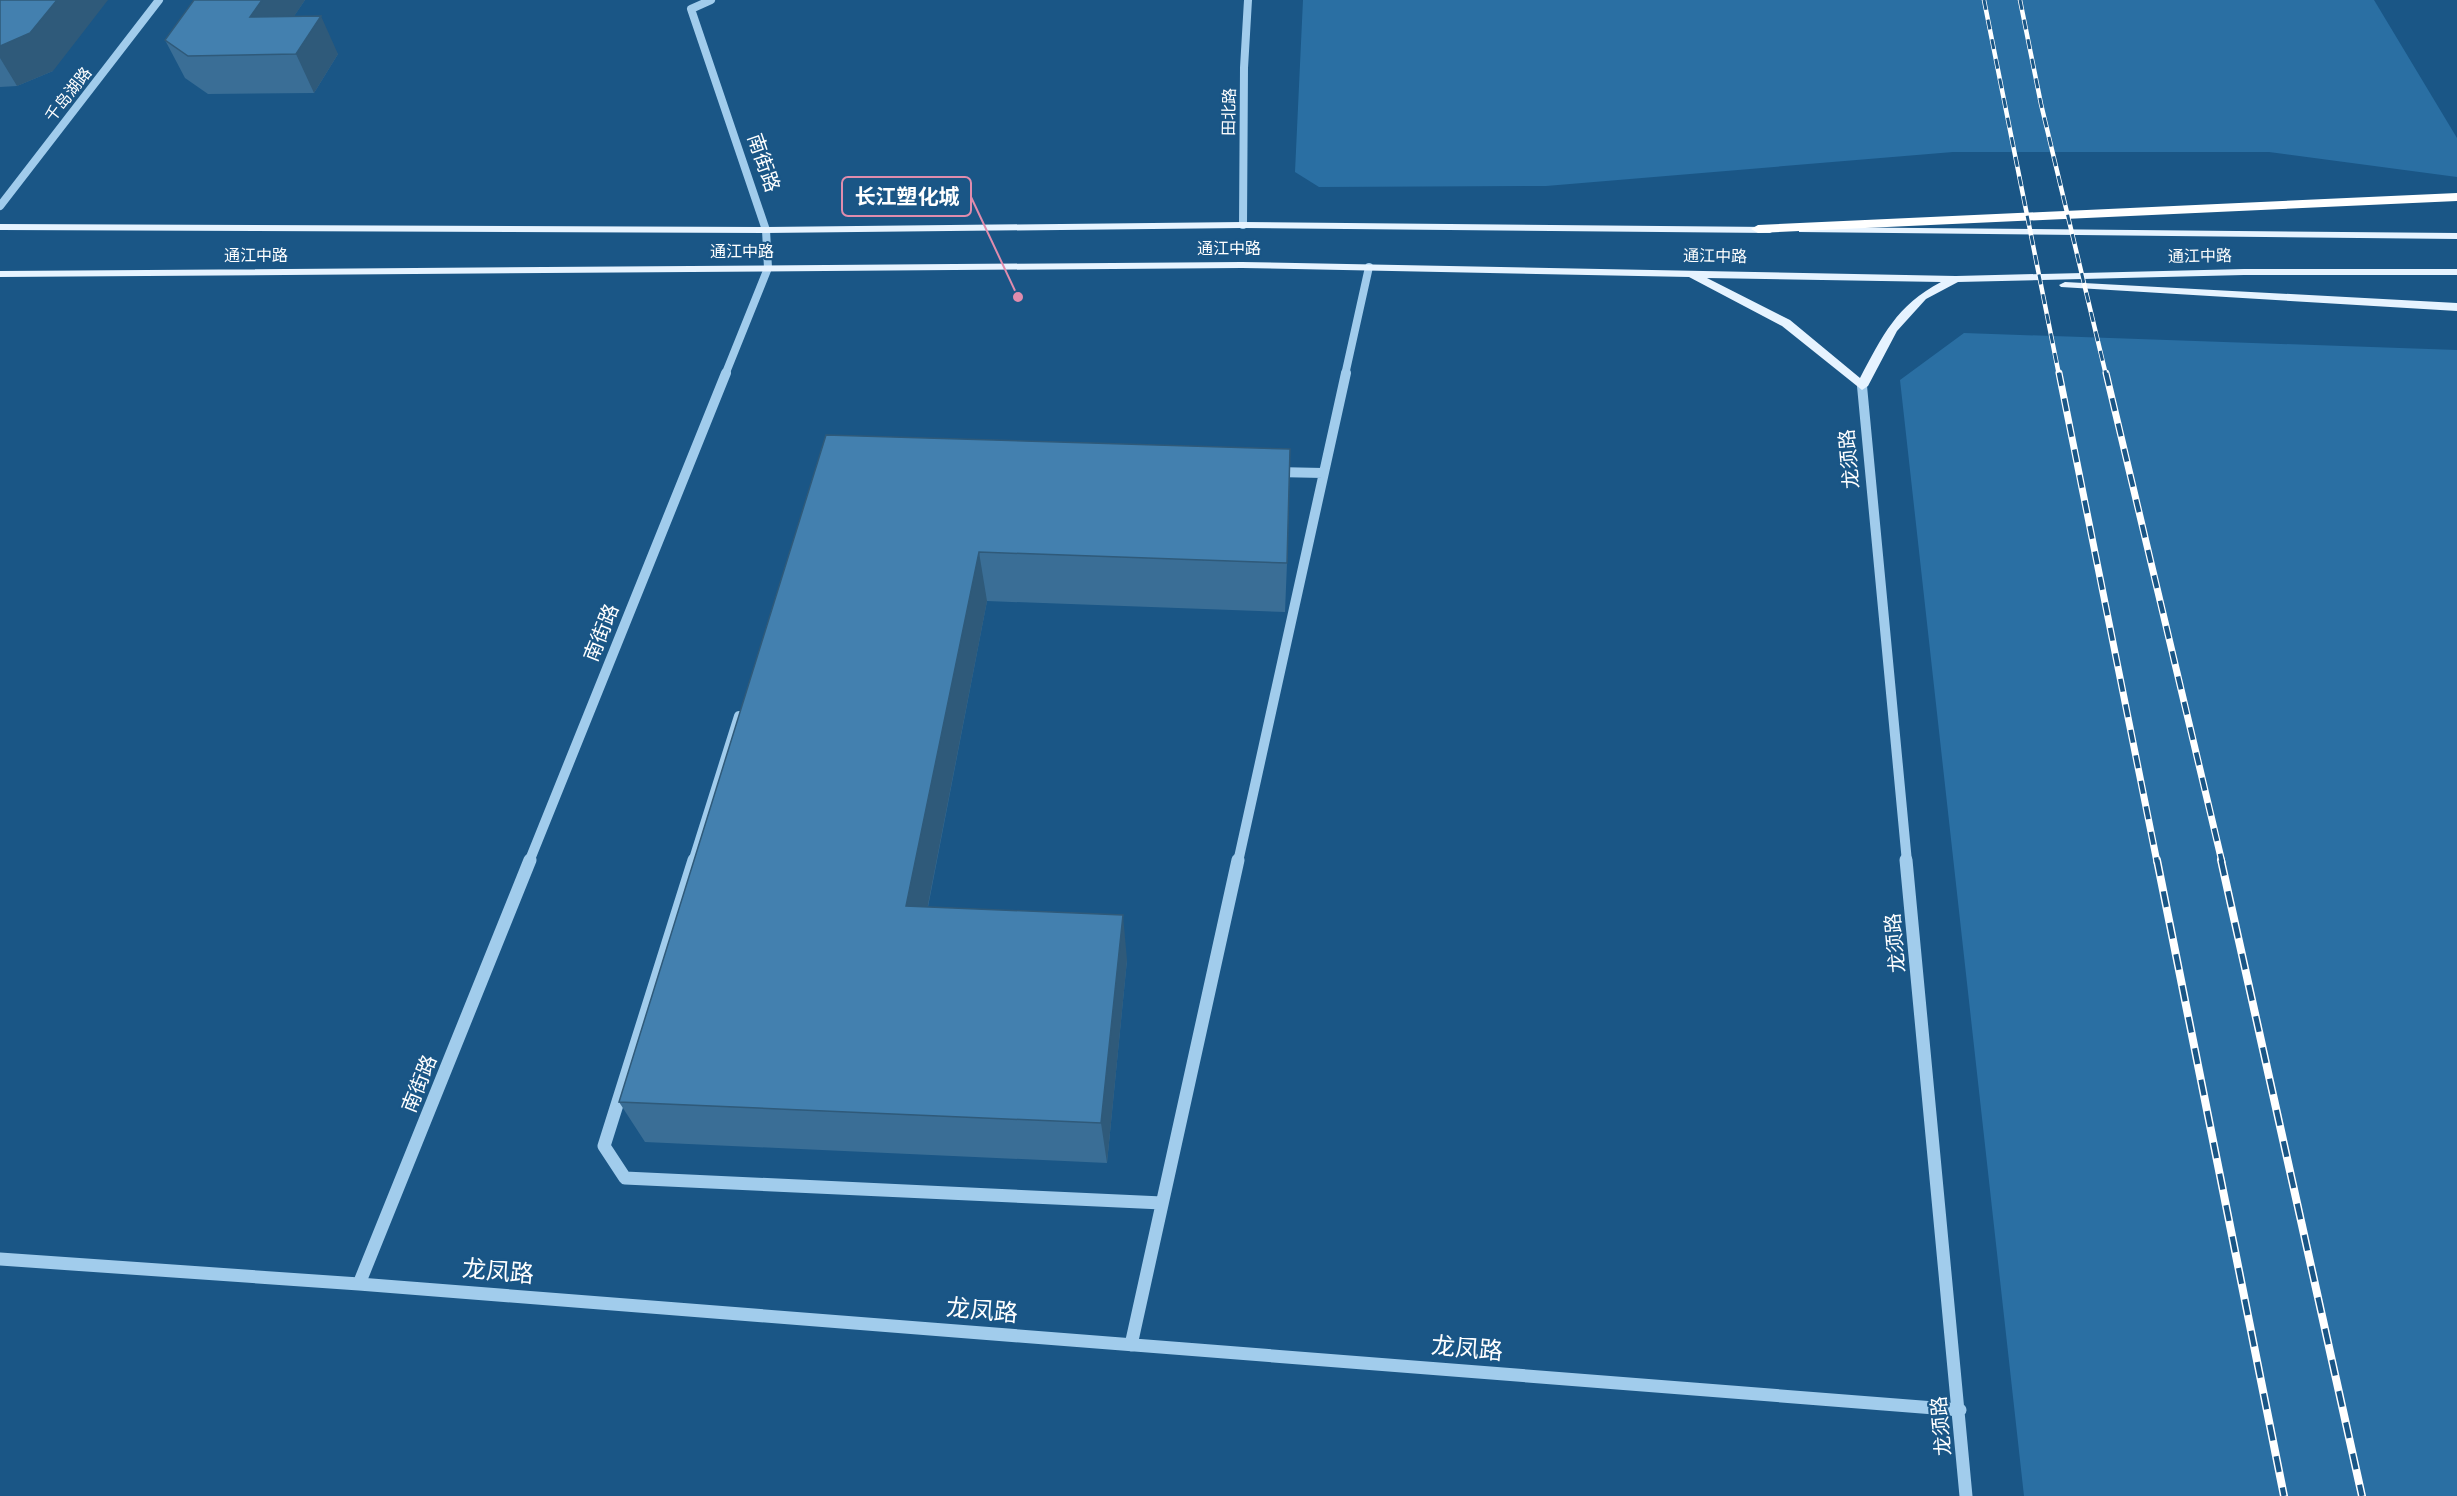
<svg xmlns="http://www.w3.org/2000/svg" width="2457" height="1496" viewBox="0 0 2457 1496" font-family="'Sofia Sans Condensed','Noto Sans SC',sans-serif">
	<style>
		.green { fill: #2a6fa3 }
		.lines { fill: none; stroke-linecap: round; stroke-linejoin: round }
		.minor-far2 { stroke: #a1ccec; stroke-width: 8 }
		.minor-far1 { stroke: #a1ccec; stroke-width: 10 }
		.minor { stroke: #a1ccec; stroke-width: 13 }
		.major { fill: #e6f3ff; fill-rule: evenodd }
		.highway { fill: #fff; fill-rule: evenodd }
		.rail-far2-casing { stroke: #fff; stroke-width: 4.5 }
		.rail-far1-casing { stroke: #fff; stroke-width: 7 }
		.rail-casing { stroke: #fff; stroke-width: 8 }
		.rail-far2 { stroke: #1a5686; stroke-width: 3; stroke-dasharray: 10; stroke-linecap: butt }
		.rail-far1 { stroke: #1a5686; stroke-width: 4.5; stroke-dasharray: 13; stroke-linecap: butt }
		.rail { stroke: #1a5686; stroke-width: 5; stroke-dasharray: 16; stroke-linecap: butt }
		.wall { fill: #3a6e96 }
		.shaded-wall { fill: #2f5a7a }
		.building { fill: #4380af; stroke: #2f5a7a; stroke-width: 1.5 }
		.labels { text-anchor: middle; dominant-baseline: central; stroke-width: 4.5; stroke-linejoin: round; paint-order: stroke }
		.far-street-label { font-size: 16px; fill: #fff; stroke: #1a5686 }
		.street-label { font-size: 20px; fill: #fff; stroke: #1a5686 }
		.near-street-label { font-size: 24px; fill: #fff; stroke: #1a5686 }
		.leader { fill: none; stroke: #e08cad; stroke-width: 2 }
		.callout-dot { fill: #e08cad; stroke: #1a5686; stroke-width: 2 }
		.callout { fill: #1a5686; stroke: #e08cad; stroke-width: 2 }
		.callout-label { font-size: 21px; text-anchor: middle; font-weight: bold; fill: #fff }
	</style>
	<rect width="100%" height="100%" fill="#1a5686"/>
	<!-- green -->
	<path class="green" d="M 1303,0 L 2374,0 L 2457,138 L 2457,177 L 2269,152 L 1953,152 L 1546,186 L 1319,187 L 1295,172 Z
		M 1964,333 L 2457,350 L 2457,1496 L 2024,1496 L 1900,380 Z"/>
	<g class="lines">
		<!-- minor-far2 -->
		<path class="minor-far2" d="M 711,0 L 691,9 L 766,230 L 768,268 L 725,375
			M 0,206 L 159,0
			M 1243,225 L 1244,68 L 1248,0
			M 1345,375 L 1369,267"/>
		<!-- minor-far1 -->
		<path class="minor-far1" d="M 1862,386 L 1907,862
			M 1276,472 L 1323,473
			M 529,862 L 726,373
			M 693,862 L 739,716
			M 1238,862 L 1346,373"/>
		<!-- minor -->
		<path class="minor" d="M 694,860 L 604,1146 L 625,1178 L 1162,1203
			M 1906,860 L 1966,1496
			M 0,1259 L 359,1284 L 1960,1410
			M 359,1284 L 530,860
			M 1131,1345 L 1238,860"/>
		<!-- major -->
		<path class="major" d="M 1243,222 L 1770,227 L 1776,230 L 1770,233 L 1243,228 L 766,233 L 0,230 L 0,224 L 766,227 Z
			M 1803,227 L 2457,233 L 2457,239 L 1799,232 L 1799,228 Z
			M 1242,262 L 1956,276 L 2244,269 L 2457,269 L 2457,275 L 2244,275 L 1958,282 L 1926,299 L 1897,331 L 1868,386 L 1862,390 L 1782,326 L 1689,277 L 1242,268 L 0,277 L 0,271 ZM 1707,278 L 1941,282 C 1896,306 1883,335 1860,378 L 1790,320 Z
			M 2065,282 L 2457,303 L 2457,311 L 2061,287 L 2059,285 Z"/>
		<!-- highway -->
		<path class="highway" d="M 2457,193 L 2457,201 L 1758,233 L 1751,229 L 1758,225 Z"/>
		<!-- rail-far2 casing -->
		<g class="rail-far2-casing">
			<path id="rail-far2" d="M 1984,0 L 2059,375
				M 2020,0 L 2041,104 L 2106,375"/>
		</g>
		<!-- rail-far1 casing -->
		<g class="rail-far1-casing">
			<path id="rail-far1" d="M 2059,373 L 2157,862
				M 2106,373 L 2222,862"/>
		</g>
		<!-- rail casing -->
		<g class="rail-casing">
			<path id="rail" d="M 2157,860 L 2284,1496
				M 2221,860 L 2362,1496"/>
		</g>
		<!-- rail-far2 -->
		<use href="#rail-far2" class="rail-far2"/>
		<!-- rail-far1 -->
		<use href="#rail-far1" class="rail-far1"/>
		<!-- rail -->
		<use href="#rail" class="rail"/>
	</g>
	<!-- wall -->
	<path class="wall" d="M 0,0 L 53,71 L 17,86 L 0,87 Z
		M 194,0 L 305,0 L 294,16 L 338,54 L 314,93 L 208,94 L 185,78 L 165,40 Z
		M 826,435 L 1287,563 L 1285,612 L 987,601 L 928,907 L 1127,960 L 1107,1163 L 645,1142 L 619,1102 Z"/>
	<!-- shaded-wall -->
	<path class="shaded-wall" d="M 57,0 L 108,0 L 53,71 L 17,86 L 0,58 L 0,46 Z
		M 262,0 L 305,0 L 268,55 L 250,17 Z
		M 321,16 L 338,54 L 314,93 L 296,54 Z
		M 979,552 L 987,601 L 919,951 L 906,906 Z
		M 1123,915 L 1127,960 L 1107,1163 L 1101,1123 Z"/>
	<!-- building -->
	<path class="building" d="M 0,0 L 57,0 L 30,33 L 0,46 Z
		M 194,0 L 262,0 L 250,17 L 321,16 L 296,54 L 188,56 L 165,40 Z
		M 826,435 L 1290,449 L 1287,563 L 979,552 L 906,906 L 1123,915 L 1101,1123 L 619,1102 Z"/>
	<g class="labels">
		<!-- far-street labels -->
		<g class="far-street-label">
			<text transform="translate(69 95) rotate(-52)">千岛湖路</text>
			<text transform="translate(1230 112) rotate(-89)">田北路</text>
			<text x="1229" y="249">通江中路</text>
			<text x="742" y="252">通江中路</text>
			<text x="256" y="256">通江中路</text>
			<text transform="translate(1715 257) rotate(1)">通江中路</text>
			<text transform="translate(2200 257) rotate(-1)">通江中路</text>
		</g>
		<!-- street labels -->
		<g class="street-label">
			<text transform="translate(763 163) rotate(71)">南街路</text>
			<text transform="translate(1850 459) rotate(-95)">龙须路</text>
			<text transform="translate(602 633) rotate(-68)">南街路</text>
			<text transform="translate(1896 943) rotate(-95)">龙须路</text>
			<text transform="translate(420 1084) rotate(-68)">南街路</text>
			<text transform="translate(1942 1426) rotate(-95)">龙须路</text>
		</g>
		<!-- near-street labels -->
		<g class="near-street-label">
			<text transform="translate(498 1272) rotate(5)">龙凤路</text>
			<text transform="translate(982 1311) rotate(5)">龙凤路</text>
			<text transform="translate(1467 1349) rotate(5)">龙凤路</text>
		</g>
	</g>
	<!-- callouts -->
	<path class="leader" d="M1018 297L971 197"/>
	<circle class="callout-dot" cx="1018" cy="297" r="6"/>
	<rect class="callout" x="842" y="177" width="129" height="39" rx="6"/>
	<g class="callout-label">
		<text x="907" y="204">长江塑化城</text>
	</g>
</svg>
